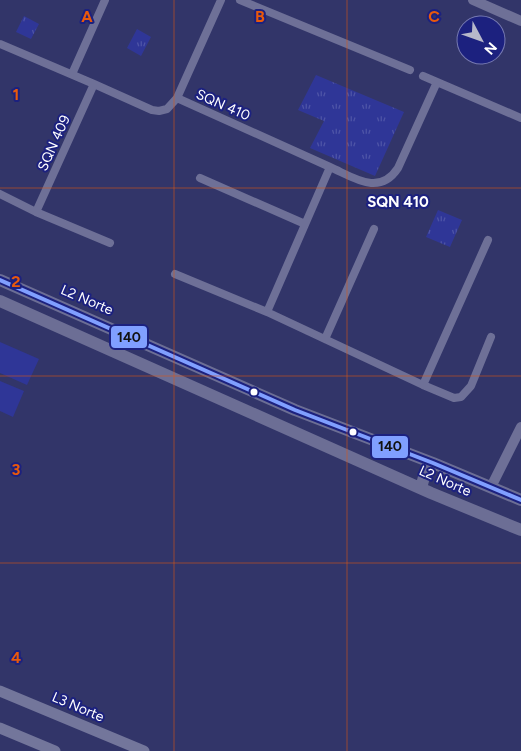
<svg xmlns="http://www.w3.org/2000/svg" width="521" height="751" viewBox="0 0 521 751" font-family="Figtree,sans-serif">
	<style>
		.grass { fill: #2f3697 }
		.park { fill: url(#park-tufts) }
		.lines { fill: none; stroke-linecap: round; stroke-linejoin: round }
		.minor { stroke: #6e7097; stroke-width: 8 }
		.tertiary { stroke: #6e7097; stroke-width: 10 }
		.secondary { stroke: #73769b; stroke-width: 11 }
		.primary { stroke: #6c6e95; stroke-width: 12 }
		.bus-1-casing { stroke: #1c217f; stroke-width: 8 }
		.bus-1 { stroke: #809fff; stroke-width: 4 }
		.grid { fill: none; stroke: #e8590c; stroke-width: 1; stroke-opacity: 0.55 }
		.bus-dot { fill: #fff; stroke: #1c217f; stroke-width: 2 }
		.labels { text-anchor: middle; dominant-baseline: central; stroke-width: 4; stroke-linejoin: round; paint-order: stroke }
		.street-label { font-size: 14px; fill: #fff; stroke: #1c217f }
		.neighbourhood-label { font-size: 15px; font-weight: bold; fill: #fff; stroke: #1c217f }
		.grid-label { font-size: 16px; text-anchor: middle; font-weight: bold; fill: #e8590c; stroke: #1c217f; stroke-width: 4; stroke-linejoin: round; paint-order: stroke }
		.line-badge { stroke: #1c217f; stroke-width: 2 }
		.pale-badge-label { font-size: 14px; text-anchor: middle; font-weight: bold; fill: #111 }
	</style>
	<defs>
		<pattern id="park-tufts" width="24" height="20" patternUnits="userSpaceOnUse" patternTransform="scale(1.25)"><rect width="24" height="20" fill="#2f3697"/><path d="M3 7l-1-3M5 7V3M7 7l1-3M15 17l-1-3M17 17v-4M19 17l1-3" fill="none" stroke="#4e54a7"/></pattern>
	</defs>
	<rect width="100%" height="100%" fill="#323569"/>
	<!-- grass -->
	<path class="grass" d="M 0,342 L 39,359 L 27,385 L 0,373 Z
		M 0,381 L 24,391 L 13,417 L 0,411 Z"/>
	<!-- park -->
	<path class="park" d="M 24,16 L 39,24 L 31,39 L 16,32 Z
		M 137,29 L 151,37 L 141,56 L 127,48 Z
		M 316,75 L 404,112 L 375,176 L 310,148 L 324,121 L 298,110 Z
		M 438,210 L 462,220 L 450,247 L 426,237 Z"/>
	<g class="lines">
		<!-- minor -->
		<path class="minor" d="M 240,0 L 410,70
			M 0,44 L 94,84 L 152,110 L 159,111 L 167,109 L 177,98 L 221,0
			M 72,74 L 105,0
			M 423,76 L 437,82
			M 177,98 L 330,167 L 267,312 L 423,385 L 454,398 L 461,397 L 471,386 L 491,337
			M 330,167 C 353,177 379,197 398,168 L 437,82 L 521,118
			M 200,178 L 305,224
			M 0,194 L 36,212 L 110,243
			M 36,212 L 94,84
			M 175,274 L 267,312
			M 325,339 L 374,229
			M 423,385 L 488,240"/>
		<!-- tertiary -->
		<path class="tertiary" d="M 473,0 L 521,21
			M 491,487 L 521,427"/>
		<!-- secondary -->
		<path class="secondary" d="M 0,691 L 144,751
			M 0,728 L 55,751"/>
		<!-- primary -->
		<path class="primary" d="M 0,280 L 295,410 L 433,463 L 521,500
			M 0,301 L 431,493 L 521,530
			M 421,488 L 424,477 L 433,463"/>
		<!-- bus-1 casing -->
		<g class="bus-1-casing">
			<path id="bus-1" d="M 0,280 L 295,410 L 433,463 L 521,500"/>
		</g>
		<!-- bus-1 -->
		<use href="#bus-1" class="bus-1"/>
	</g>
	<!-- grid -->
	<path class="grid" d="M 174,0 L 174,751M 347,0 L 347,751M 0,188 L 521,188M 0,376 L 521,376M 0,563 L 521,563"/>
	<!-- markers -->
	<g class="bus-dot">
		<circle cx="254" cy="392" r="4.5"/>
		<circle cx="353" cy="432" r="4.5"/>
	</g>
	<g class="labels">
		<!-- street labels -->
		<g class="street-label">
			<text transform="translate(223 105) rotate(24)">SQN 410</text>
			<text transform="translate(54 143) rotate(-66)">SQN 409</text>
			<text transform="translate(87 300) rotate(23)">L2 Norte</text>
			<text transform="translate(445 481) rotate(24)">L2 Norte</text>
			<text transform="translate(78 707) rotate(23)">L3 Norte</text>
		</g>
		<!-- neighbourhood labels -->
		<g class="neighbourhood-label">
			<text x="398" y="202">SQN 410</text>
		</g>
	</g>
	<g class="grid-label">
		<text x="87" y="22">A</text>
		<text x="260" y="22">B</text>
		<text x="434" y="22">C</text>
		<text x="16" y="100">1</text>
		<text x="16" y="287">2</text>
		<text x="16" y="475">3</text>
		<text x="16" y="663">4</text>
	</g>
	<g class="line-badge">
		<rect x="110" y="325" width="38" height="24" rx="5" fill="#809fff"/>
		<rect x="371" y="435" width="38" height="24" rx="5" fill="#809fff"/>
	</g>
	<g class="pale-badge-label">
		<text x="129" y="342">140</text>
		<text x="390" y="451">140</text>
	</g>
	<!-- north arrow -->
	<g transform="translate(481 40) rotate(131)"><circle r="24" fill="#1c217f" stroke="#777ab2"/>
	<path d="M0-4L9 19L0 12L-9 19Z" fill="#b7b8ca"/>
	<text y="-8" font-size="14" font-weight="bold" text-anchor="middle" fill="#ffffff">N</text>
	</g>
</svg>
